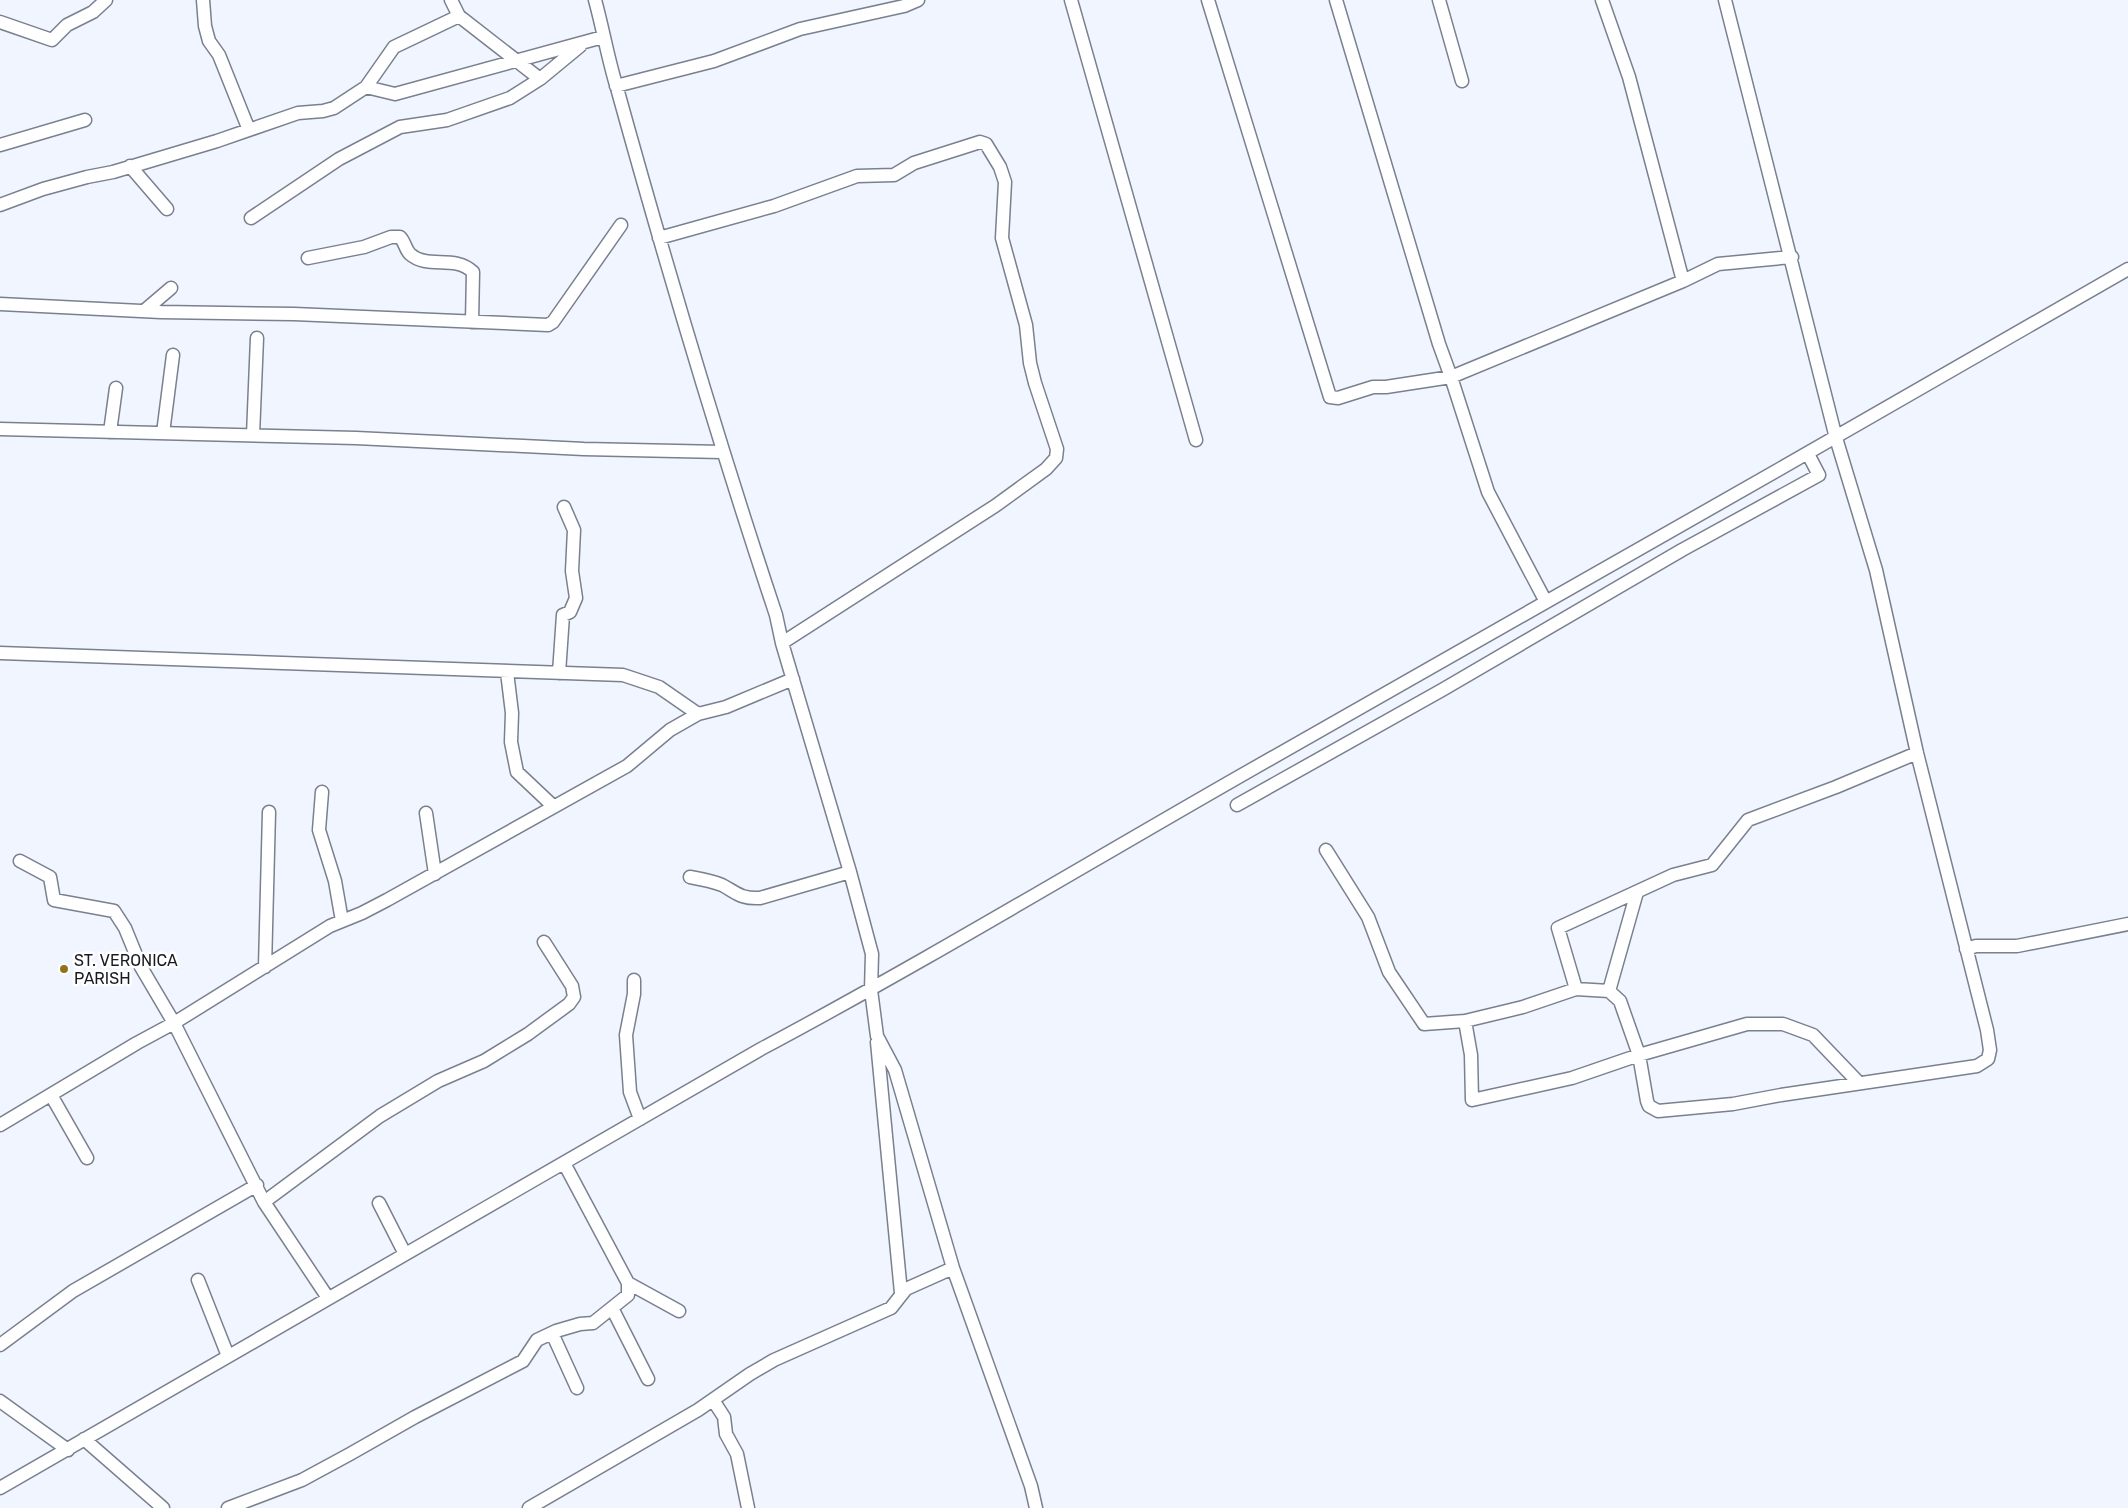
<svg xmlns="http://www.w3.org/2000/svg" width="2128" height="1508" viewBox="0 0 2128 1508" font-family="Rubik,sans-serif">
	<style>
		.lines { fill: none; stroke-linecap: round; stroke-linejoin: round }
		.minor-casing { stroke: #79808e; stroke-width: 15 }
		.minor { stroke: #fff; stroke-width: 12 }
		.poi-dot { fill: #93731a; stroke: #fff; stroke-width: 2 }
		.labels { text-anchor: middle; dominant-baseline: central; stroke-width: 5; stroke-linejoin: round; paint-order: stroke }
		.poi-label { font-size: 16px; fill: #191b21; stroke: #fff; text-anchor: start }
	</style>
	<rect width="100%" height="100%" fill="#f0f5ff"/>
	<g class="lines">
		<!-- minor casing -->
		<g class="minor-casing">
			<path id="minor" d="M 203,0 L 205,26 L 209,41 L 219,55 L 249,130
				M 451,0 L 459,16 L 540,79
				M 595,0 C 603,29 608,59 617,88 C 666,265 718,441 776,615 L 782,643 L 850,872 L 872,954 L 871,990 L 877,1036 L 895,1070 L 953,1268 L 1031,1486 L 1036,1508
				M 1071,0 L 1196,440
				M 1208,0 L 1330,397 L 1338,398 L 1373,387 L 1386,387 L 1451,377 L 1683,281 L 1718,264 L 1792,257
				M 1336,0 L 1439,344 L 1451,377 L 1488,492 L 1546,602
				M 1439,0 L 1462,81
				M 1602,0 L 1629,77 L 1683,281
				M 0,22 L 52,40 L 67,25 L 93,12 L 106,0
				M 616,86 L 714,61 L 800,29 L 904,6 L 918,0
				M 366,87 L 394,47 L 459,16
				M 0,145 L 85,120
				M 130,166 L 167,209
				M 0,205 L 43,189 L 87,177 L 113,172 L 217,141 L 298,113 L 323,111 L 334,108 L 366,87 L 395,94 L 603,37
				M 251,218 L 339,159 L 400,127 L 447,120 L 510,98 L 540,79 L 580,46
				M 659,238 L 774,206 L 857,176 L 894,175 L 914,163 L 980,142 L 986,144 L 1000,167 L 1005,182 L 1002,238 L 1026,325 L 1030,363 L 1035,383 L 1057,449 L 1056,458 L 1046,469 L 995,506 L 782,643
				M 308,258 L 364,247 L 391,237 L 400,237 C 405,242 405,249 410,254 C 428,270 454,254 473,272 L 472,322
				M 0,304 L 161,312 L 294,314 L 548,325 L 553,322 L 621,225
				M 144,311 L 171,288
				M 0,429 L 356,438 L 584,449 L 722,452
				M 110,432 L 116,388
				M 163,433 L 173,355
				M 253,435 L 257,338
				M 0,653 L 623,675 L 659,687 L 698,714
				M 507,672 L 512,713 L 511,742 L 517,772 L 553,806
				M 559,673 L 563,615 L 570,612 L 576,598 L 572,571 L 574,530 L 564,507
				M 322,792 L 319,830 L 335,881 L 342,921
				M 1237,805 L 1442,690 L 1682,550 L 1819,475 L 1808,454
				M 426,813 L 435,874
				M 1326,850 L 1368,917 L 1389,972 L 1424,1024 L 1465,1021 L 1523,1007 L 1576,989 L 1609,991 L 1620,1001 L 1639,1055 L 1647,1101 L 1649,1106 L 1658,1111 L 1733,1104 L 1781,1095 L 1977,1066 L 1988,1059 L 1990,1050 L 1987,1030 L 1917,753 L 1876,570 L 1836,438 L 1725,0
				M 20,861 L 50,877 L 54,900 L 114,911 L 125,928 L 141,967 L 174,1023 L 264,1202 L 328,1298
				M 690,877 C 701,879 712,881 722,885 C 737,893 741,899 760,898 L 850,872
				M 1966,949 L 1976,946 L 2017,946 L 2128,924
				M 265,967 L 269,812
				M 634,980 L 634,994 L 626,1035 L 630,1092 L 640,1119
				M 1576,989 L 1558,928 L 1673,875 L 1712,865 L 1748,820 L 1836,787 L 1917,753
				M 1609,991 L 1637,892
				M 1465,1021 L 1471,1055 L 1472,1100 L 1572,1078 L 1639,1055 L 1747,1024 L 1783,1024 L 1813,1035 L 1859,1083
				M 877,1042 L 901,1293
				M 51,1095 L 87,1158
				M 0,1125 L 137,1043 L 174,1023 L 330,926 L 362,913 L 387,900 L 627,766 L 670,730 L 698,714 L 726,707 L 793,679
				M 264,1202 L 380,1116 L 438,1081 L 484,1061 L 528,1034 L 569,1004 L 574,997 L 572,986 L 544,942
				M 379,1203 L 405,1254
				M 198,1280 L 228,1356
				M 628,1283 L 679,1311
				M 612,1308 L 648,1379
				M 552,1333 L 577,1388
				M 0,1345 L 73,1291 L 257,1185
				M 713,1400 L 724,1417 L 726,1434 L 737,1454 L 748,1508
				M 0,1401 L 68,1450
				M 84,1439 L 163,1508
				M 0,1488 L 761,1049 C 926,961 1086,864 1249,771 C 1542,604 1836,438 2128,269
				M 228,1508 L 302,1480 L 350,1454 L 415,1417 L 523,1361 L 537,1340 L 556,1331 L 580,1324 L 593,1323 L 628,1295 L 628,1283 L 564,1163
				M 529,1508 L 698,1410 L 750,1374 L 774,1360 L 891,1308 L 906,1289 L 953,1268"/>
		</g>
		<!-- minor -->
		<use href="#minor" class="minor"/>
	</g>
	<!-- markers -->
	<circle class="poi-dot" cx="64" cy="969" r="5"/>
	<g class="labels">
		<!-- poi labels -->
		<g class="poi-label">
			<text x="74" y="960">ST. VERONICA<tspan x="74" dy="18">PARISH</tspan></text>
		</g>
	</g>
</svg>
